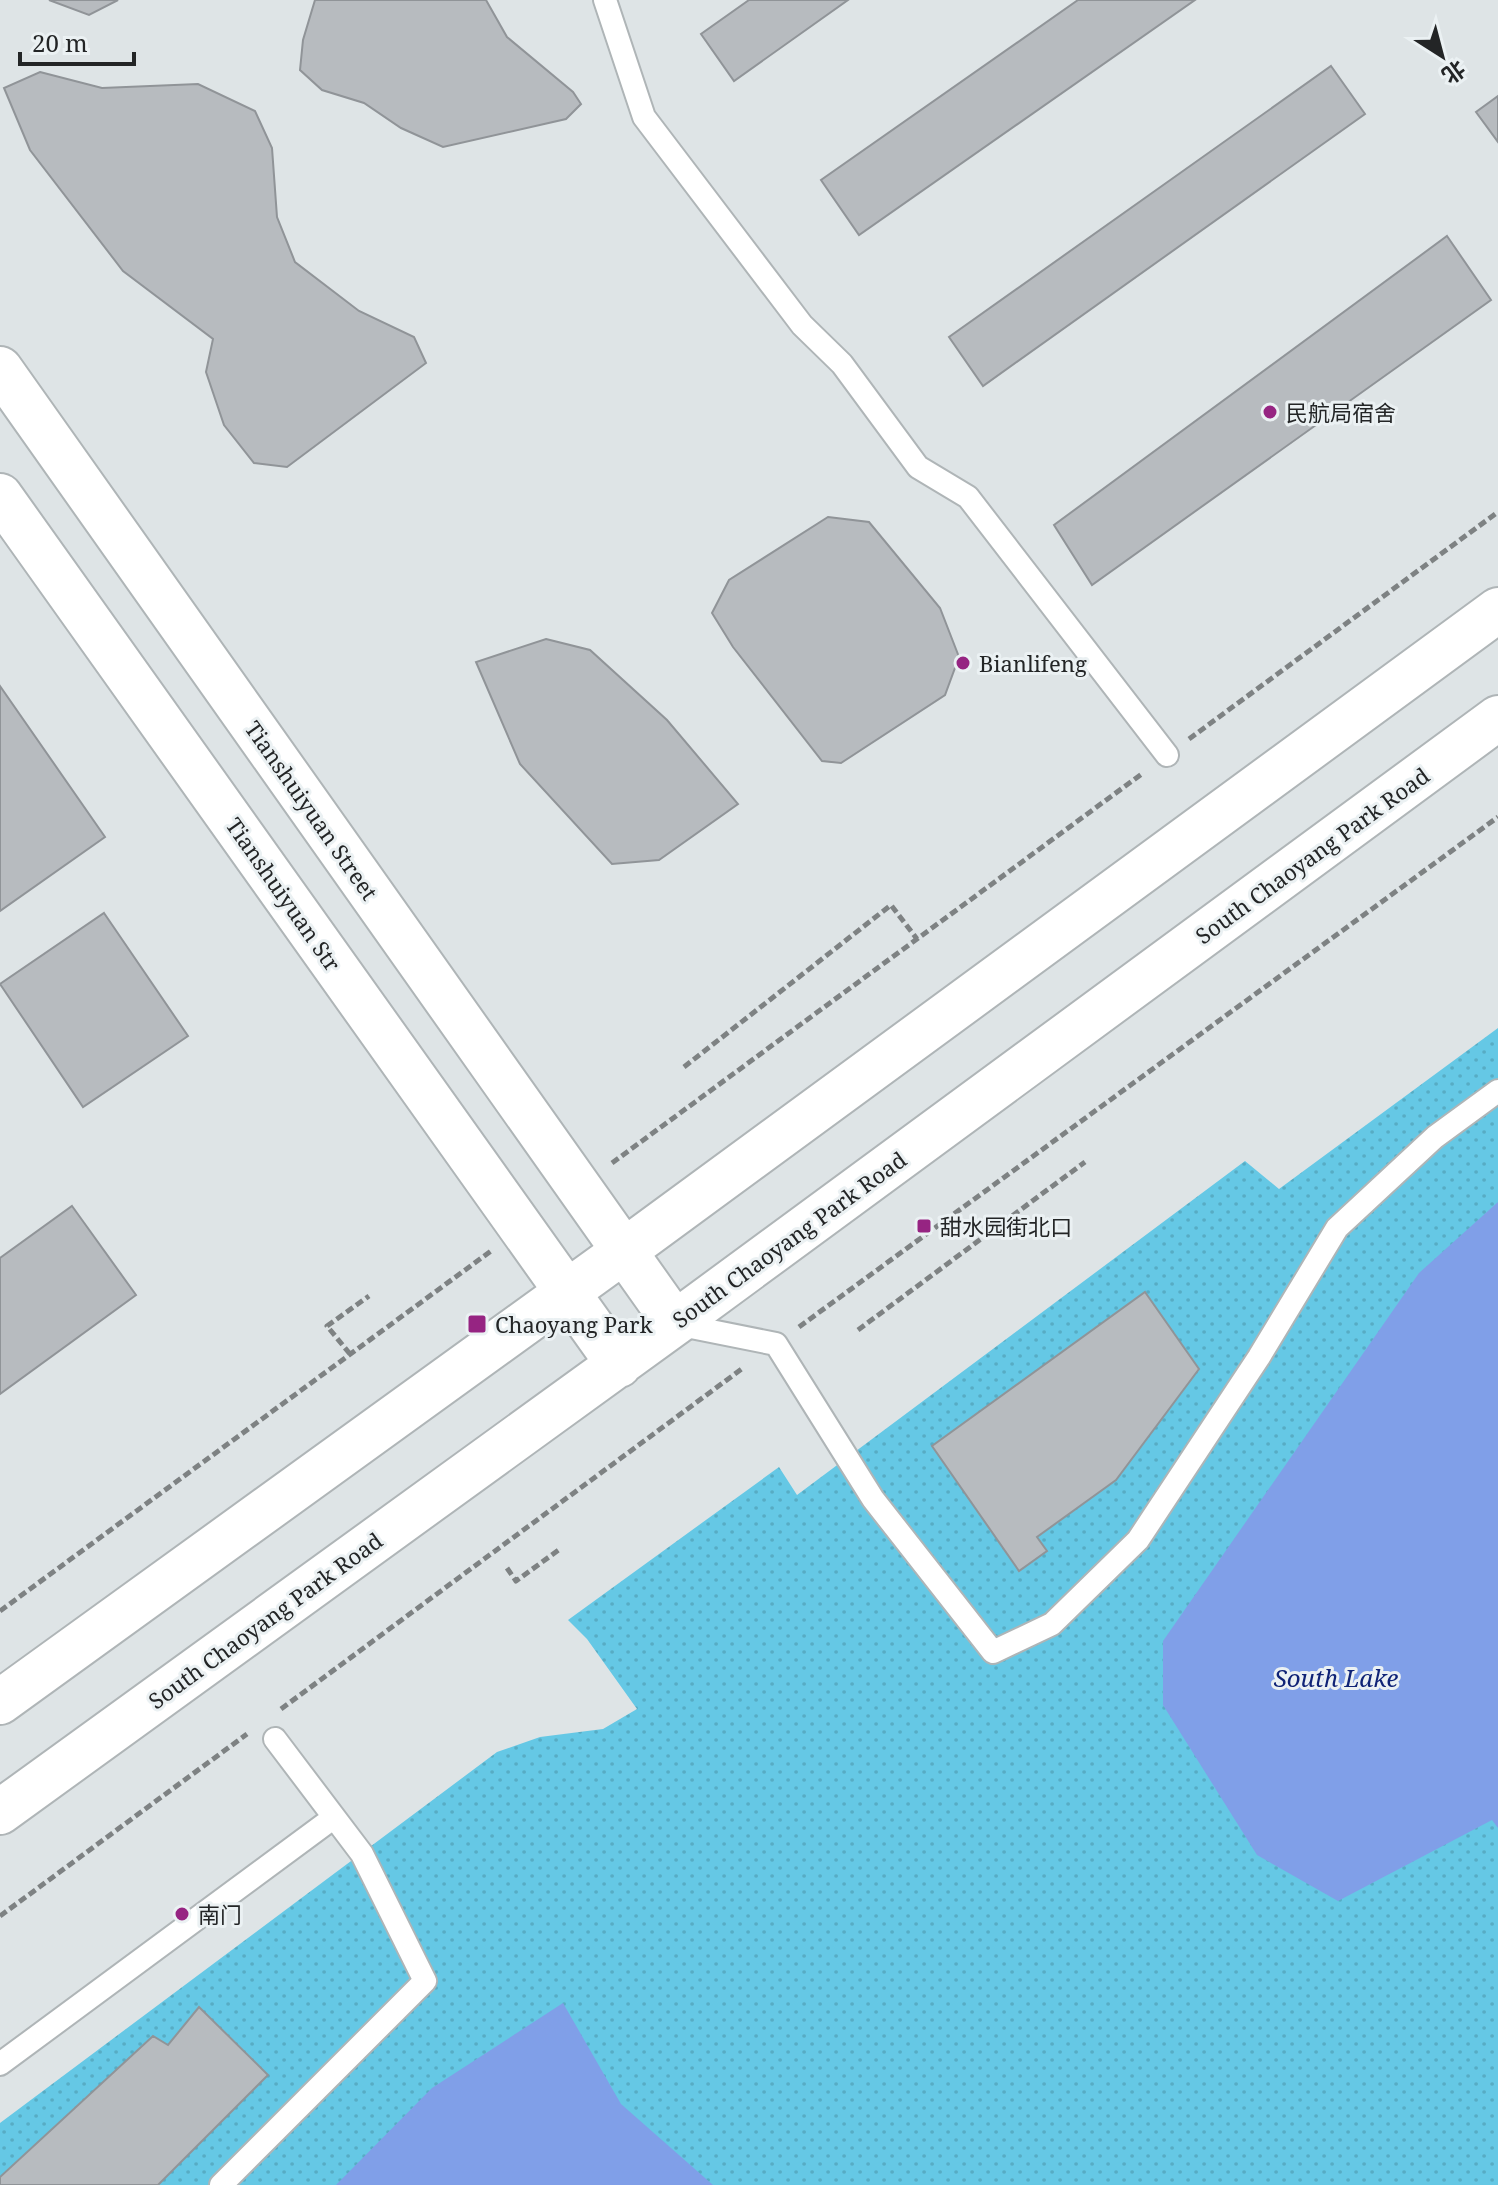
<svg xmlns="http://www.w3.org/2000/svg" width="1498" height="2185" viewBox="0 0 1498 2185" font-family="'Noto Serif','Noto Sans SC',serif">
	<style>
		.park { fill: url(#park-dots) }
		.water { fill: #809fe8 }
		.building { fill: #b7bbbf; stroke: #909498; stroke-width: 2 }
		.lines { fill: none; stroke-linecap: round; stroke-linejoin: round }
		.service-casing { stroke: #afb5b7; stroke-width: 26 }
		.primary-casing { stroke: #afb5b7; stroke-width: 48 }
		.path { stroke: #7e8283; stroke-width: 5; stroke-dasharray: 8 4; stroke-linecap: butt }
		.service { stroke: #fff; stroke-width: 22 }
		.primary { stroke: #fff; stroke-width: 44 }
		.poi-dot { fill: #962482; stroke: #ebf1f3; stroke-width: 3 }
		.labels { text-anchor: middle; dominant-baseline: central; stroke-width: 6; stroke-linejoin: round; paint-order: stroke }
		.poi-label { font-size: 22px; fill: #232526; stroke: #ebf1f3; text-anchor: start }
		.street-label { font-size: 22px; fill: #232526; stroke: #ebf1f3 }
		.water-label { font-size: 24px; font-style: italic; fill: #0f2376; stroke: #ebf1f3 }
	</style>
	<defs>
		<pattern id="park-dots" width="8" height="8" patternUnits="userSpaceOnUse" patternTransform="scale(2)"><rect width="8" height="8" fill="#65c8e5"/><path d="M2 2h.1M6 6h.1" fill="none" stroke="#57acc4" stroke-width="1.8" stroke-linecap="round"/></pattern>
	</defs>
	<rect width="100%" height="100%" fill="#dee4e6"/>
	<!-- park -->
	<path class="park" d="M 1498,1028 L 1498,2185 L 0,2185 L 0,2123 L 497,1752 L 540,1737 L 603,1729 L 637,1709 L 587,1639 L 568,1620 L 779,1467 L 797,1495 L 1245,1161 L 1279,1189 Z"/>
	<!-- water -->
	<path class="water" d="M 1498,1202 L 1498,1828 L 1492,1820 L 1338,1901 L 1257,1855 L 1163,1705 L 1163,1641 L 1419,1273 Z
		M 563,2003 L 621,2104 L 713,2185 L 336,2185 L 432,2088 Z"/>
	<!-- building -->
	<path class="building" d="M 49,0 L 118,0 L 89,15 Z
		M 315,0 L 486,0 L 507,37 L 573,92 L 581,104 L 566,119 L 443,147 L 401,128 L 364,103 L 322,90 L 300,70 L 303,40 Z
		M 749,0 L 848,0 L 734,81 L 701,34 Z
		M 1078,0 L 1195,0 L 859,235 L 821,180 Z
		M 1331,66 L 1365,114 L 983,386 L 949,337 Z
		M 40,72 L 102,88 L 198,84 L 255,111 L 272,148 L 277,217 L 295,262 L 359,311 L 414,337 L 426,363 L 287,467 L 254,463 L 224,425 L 206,372 L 213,339 L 123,271 L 30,150 L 4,88 Z
		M 1498,96 L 1498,142 L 1476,112 Z
		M 1447,236 L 1491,300 L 1092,585 L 1054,525 Z
		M 828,517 L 869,522 L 940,608 L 959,657 L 945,695 L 841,763 L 822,761 L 733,647 L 712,613 L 729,580 Z
		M 546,639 L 590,650 L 667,720 L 738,804 L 659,860 L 612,864 L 520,764 L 476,662 Z
		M 0,686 L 105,837 L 0,911 Z
		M 104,913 L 188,1036 L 83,1107 L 0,984 Z
		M 72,1206 L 136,1295 L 0,1394 L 0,1258 Z
		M 1145,1292 L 1199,1369 L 1116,1480 L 1037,1537 L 1047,1551 L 1019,1571 L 932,1446 Z
		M 199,2007 L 268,2075 L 158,2185 L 0,2185 L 0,2177 L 153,2036 L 168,2045 Z"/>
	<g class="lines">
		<!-- service casing -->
		<g class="service-casing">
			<path id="service" d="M 605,0 L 644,117 L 802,325 L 842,364 L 918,467 L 968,497 L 1167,755
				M 676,1324 L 776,1344 L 873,1499 L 993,1652 L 1052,1624 L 1138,1540 L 1259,1357 L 1337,1228 L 1435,1137 L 1498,1091
				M 0,2064 L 333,1818
				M 221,2185 L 425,1981 L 362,1854 L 275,1739"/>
		</g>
		<!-- primary casing -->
		<g class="primary-casing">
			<path id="primary" d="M 0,369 L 675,1323
				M 0,496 L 619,1365
				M 0,1702 L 624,1251 L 1498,610
				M 0,1812 L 675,1323 L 1498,718"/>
		</g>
		<!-- path -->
		<path class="path" d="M 1189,739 L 1498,512
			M 684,1067 L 891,905 L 917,939
			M 612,1163 L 1143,773
			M 799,1327 L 1498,817
			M 858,1330 L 1085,1162
			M 350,1354 L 327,1326 L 369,1296
			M 507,1568 L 516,1581 L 560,1549
			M 0,1611 L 491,1251
			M 281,1709 L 743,1368
			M 0,1916 L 247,1734"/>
		<!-- service -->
		<use href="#service" class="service"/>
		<!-- primary -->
		<use href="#primary" class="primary"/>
	</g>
	<!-- markers -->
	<g class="poi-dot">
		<circle cx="1270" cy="412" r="8"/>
		<circle cx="963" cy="663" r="8"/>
		<rect x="916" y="1218" width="16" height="16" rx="4"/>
		<rect x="467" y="1314" width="20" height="20" rx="4"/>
		<circle cx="182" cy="1914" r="8"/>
	</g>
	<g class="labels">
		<!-- poi labels -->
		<g class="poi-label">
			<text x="1286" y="412">民航局宿舍</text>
			<text x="979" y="663">Bianlifeng</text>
			<text x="940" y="1226">甜水园街北口</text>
			<text x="495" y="1324">Chaoyang Park</text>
			<text x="198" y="1914">南门</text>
		</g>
		<!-- street labels -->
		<g class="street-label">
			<text transform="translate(312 810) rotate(55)">Tianshuiyuan Street</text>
			<text transform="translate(1312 855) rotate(-36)">South Chaoyang Park Road</text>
			<text transform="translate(284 894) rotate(55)">Tianshuiyuan Str</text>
			<text transform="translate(789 1239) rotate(-36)">South Chaoyang Park Road</text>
			<text transform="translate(265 1620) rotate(-36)">South Chaoyang Park Road</text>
		</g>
		<!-- water labels -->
		<g class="water-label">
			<text x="1336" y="1677">South Lake</text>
		</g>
	</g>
	<!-- north arrow -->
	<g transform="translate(1442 56) rotate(144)" stroke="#ebf1f3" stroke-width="6" paint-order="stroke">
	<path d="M0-6L14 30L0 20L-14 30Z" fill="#232526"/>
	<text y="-12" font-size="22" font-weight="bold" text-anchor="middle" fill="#232526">北</text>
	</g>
	<!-- scale -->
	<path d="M20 52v12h114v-12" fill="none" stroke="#232526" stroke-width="4"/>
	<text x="32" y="52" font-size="24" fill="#232526" stroke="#ebf1f3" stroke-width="6" paint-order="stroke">20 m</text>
</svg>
